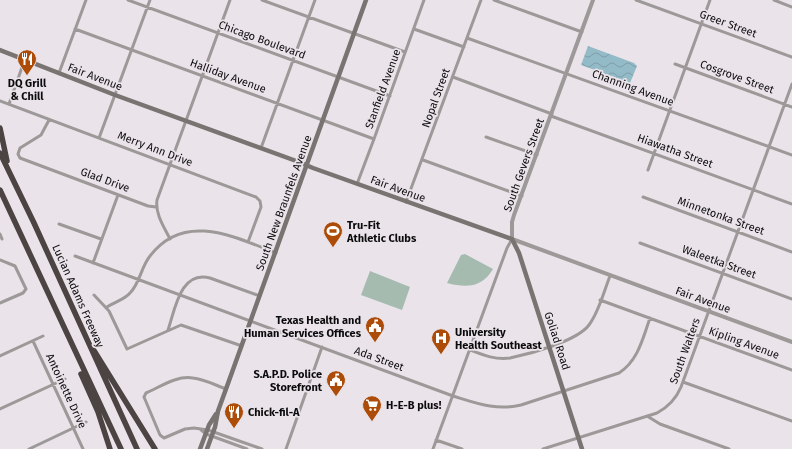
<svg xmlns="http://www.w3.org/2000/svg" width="792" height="449" viewBox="0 0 792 449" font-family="'Fira Sans',sans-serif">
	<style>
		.grass { fill: #a5bbb0 }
		.water { fill: url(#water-waves) }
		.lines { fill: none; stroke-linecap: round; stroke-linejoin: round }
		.minor { stroke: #9d9998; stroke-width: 3 }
		.tertiary { stroke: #9d9998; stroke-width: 4 }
		.secondary { stroke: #797472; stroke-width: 4.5 }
		.motorway { stroke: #4b4442; stroke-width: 5.5 }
		.labels { text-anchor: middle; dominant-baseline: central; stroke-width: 3.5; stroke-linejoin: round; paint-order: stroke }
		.street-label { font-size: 11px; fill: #0c0b0c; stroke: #eae4ea }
		.poi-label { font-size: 11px; font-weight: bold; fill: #0c0b0c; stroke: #eae4ea; text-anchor: start }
	</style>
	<defs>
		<pattern id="water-waves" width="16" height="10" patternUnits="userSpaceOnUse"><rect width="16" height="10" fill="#93bbc7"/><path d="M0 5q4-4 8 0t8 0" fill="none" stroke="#7e9faa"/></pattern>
	</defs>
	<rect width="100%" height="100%" fill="#eae4ea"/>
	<!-- grass -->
	<path class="grass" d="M 465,254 L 493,269 C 482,288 466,288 447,283 L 461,255 Z
		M 370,271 L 410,287 L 402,310 L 361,295 Z"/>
	<!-- water -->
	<path class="water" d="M 588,46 L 634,63 L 637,66 L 630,83 L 581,65 Z"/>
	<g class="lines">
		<!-- minor -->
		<path class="minor" d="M 128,0 L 390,96
			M 262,0 L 405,52
			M 494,0 L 582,32
			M 636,0 L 792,57
			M 774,0 L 792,7
			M 75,29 L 374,139
			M 414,29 L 464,47
			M 467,38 L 792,155
			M 675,64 L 792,107
			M 59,73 L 86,0
			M 453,77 L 552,114
			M 0,101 L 256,197 L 260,201 L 261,207 L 248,242
			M 9,104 L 25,59
			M 551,116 L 792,204
			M 49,120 L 41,135 L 20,148 L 18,154 L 20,158 L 148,206 L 156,207
			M 486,137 L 537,155
			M 99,138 L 150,0
			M 261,148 L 315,0
			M 423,160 L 522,196
			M 648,170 L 710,0
			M 357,184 L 374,139 L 424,0
			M 643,197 L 792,252
			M 406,202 L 481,0
			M 59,224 L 101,239
			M 0,234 L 2,239
			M 170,239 C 164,227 155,214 157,200 L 230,0
			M 640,243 L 792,299
			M 75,256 L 453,396 C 476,403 496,411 521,405 L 619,373 C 638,361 643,338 650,318
			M 0,260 L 15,266 L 26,289 L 23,293 L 0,303
			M 93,263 L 118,195
			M 94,295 L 109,311 L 127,349 L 181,325 L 242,346
			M 600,300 L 792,370
			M 107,307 C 114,302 124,300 130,293 C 140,283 141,267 150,256 C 184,211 235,237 276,253
			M 168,330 C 175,310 180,270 210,278 L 260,296
			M 33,341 L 83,449
			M 470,350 C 483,355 495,360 510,358 C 530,354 577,341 589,325 C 599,312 604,291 610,276
			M 0,356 L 43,336
			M 683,382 L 792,421
			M 226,389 C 215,385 204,379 193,378 C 177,375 160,387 146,393 L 144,397 L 160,435 L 164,438 L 185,429 L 194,428 L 208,430 L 262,449
			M 0,409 L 65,379
			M 647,416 L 660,424 L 729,449
			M 200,429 L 206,434 L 247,449
			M 436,440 L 462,449
			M 29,449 L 86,422
			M 286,449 L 322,347
			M 433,449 L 507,248 L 512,239
			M 543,449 L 657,413 C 668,407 676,399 681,387 L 792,84"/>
		<!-- tertiary -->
		<path class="tertiary" d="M 593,0 L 514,215 L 512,222 L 512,239 L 792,342"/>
		<!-- secondary -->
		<path class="secondary" d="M 0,50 L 115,95 L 299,162 L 313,168 L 512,239 L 519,253 L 582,449
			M 200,449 L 209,425 L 216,414
			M 207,449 L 215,427 L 218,411 L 226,389 L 366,0"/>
		<!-- motorway -->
		<path class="motorway" d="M 0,128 L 7,161
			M 0,153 L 34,223 L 137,449
			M 0,190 L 121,449
			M 93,349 L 155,449
			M 81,374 L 98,412 L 110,449"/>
	</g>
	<!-- icons -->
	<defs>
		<g id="restaurant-pin" transform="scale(1)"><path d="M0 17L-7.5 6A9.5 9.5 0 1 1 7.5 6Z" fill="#ad4c08" stroke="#eae4ea"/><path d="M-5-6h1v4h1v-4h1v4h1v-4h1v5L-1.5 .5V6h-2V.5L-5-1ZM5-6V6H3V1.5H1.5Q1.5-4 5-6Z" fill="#fff"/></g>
		<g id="stadium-pin" transform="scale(1)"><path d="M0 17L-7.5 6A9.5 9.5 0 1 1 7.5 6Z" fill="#ad4c08" stroke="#eae4ea"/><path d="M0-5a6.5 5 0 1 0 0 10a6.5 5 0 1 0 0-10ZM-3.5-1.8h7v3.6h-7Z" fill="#fff"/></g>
		<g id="civic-pin" transform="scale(1)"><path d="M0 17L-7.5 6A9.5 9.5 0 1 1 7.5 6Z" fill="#ad4c08" stroke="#eae4ea"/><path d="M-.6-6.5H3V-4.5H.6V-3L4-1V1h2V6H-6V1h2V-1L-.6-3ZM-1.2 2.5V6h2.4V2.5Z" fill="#fff"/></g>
		<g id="hospital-pin" transform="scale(1)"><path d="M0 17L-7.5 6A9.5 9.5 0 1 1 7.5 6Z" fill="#ad4c08" stroke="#eae4ea"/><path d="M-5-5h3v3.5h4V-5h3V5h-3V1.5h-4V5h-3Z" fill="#fff"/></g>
		<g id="supermarket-pin" transform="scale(1)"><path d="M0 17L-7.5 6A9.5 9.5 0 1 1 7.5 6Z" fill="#ad4c08" stroke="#eae4ea"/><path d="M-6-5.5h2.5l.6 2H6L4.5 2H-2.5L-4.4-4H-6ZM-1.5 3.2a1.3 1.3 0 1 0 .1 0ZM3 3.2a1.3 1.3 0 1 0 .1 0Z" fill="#fff"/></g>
	</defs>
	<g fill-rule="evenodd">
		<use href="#restaurant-pin" x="27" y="59"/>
		<use href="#stadium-pin" x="333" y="231"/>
		<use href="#civic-pin" x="375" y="326"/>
		<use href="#hospital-pin" x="441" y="338"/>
		<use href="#civic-pin" x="336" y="380"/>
		<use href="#supermarket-pin" x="372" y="405"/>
		<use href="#restaurant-pin" x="234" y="412"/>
	</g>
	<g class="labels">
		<!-- street labels -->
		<g class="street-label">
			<text transform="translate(728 24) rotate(20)">Greer Street</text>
			<text transform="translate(262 40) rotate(20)">Chicago Boulevard</text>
			<text transform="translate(228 76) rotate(20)">Halliday Avenue</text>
			<text transform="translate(95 77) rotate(21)">Fair Avenue</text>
			<text transform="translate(737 77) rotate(20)">Cosgrove Street</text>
			<text transform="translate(633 88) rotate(20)">Channing Avenue</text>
			<text transform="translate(383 89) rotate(-70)">Stanfield Avenue</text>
			<text transform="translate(436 98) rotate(-70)">Nopal Street</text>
			<text transform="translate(155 149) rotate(21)">Merry Ann Drive</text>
			<text transform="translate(675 151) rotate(20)">Hiawatha Street</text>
			<text transform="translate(524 165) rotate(-70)">South Gevers Street</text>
			<text transform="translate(105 180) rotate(20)">Glad Drive</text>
			<text transform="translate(398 189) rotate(20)">Fair Avenue</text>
			<text transform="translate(284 203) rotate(-70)">South New Braunfels Avenue</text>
			<text transform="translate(721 216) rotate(20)">Minnetonka Street</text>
			<text transform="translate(719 262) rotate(20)">Waleetka Street</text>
			<text transform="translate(78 296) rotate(66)">Lucian Adams Freeway</text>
			<text transform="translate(703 300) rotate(20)">Fair Avenue</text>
			<text transform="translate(557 341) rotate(72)">Goliad Road</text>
			<text transform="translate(744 343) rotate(20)">Kipling Avenue</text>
			<text transform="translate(685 351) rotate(-70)">South Walters</text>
			<text transform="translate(379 359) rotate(20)">Ada Street</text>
			<text transform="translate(66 391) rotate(65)">Antoinette Drive</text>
		</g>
		<!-- poi labels -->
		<g class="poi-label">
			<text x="27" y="83" text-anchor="middle">DQ Grill<tspan x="27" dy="13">&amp; Chill</tspan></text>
			<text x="347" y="225">Tru-Fit<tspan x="347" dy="13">Athletic Clubs</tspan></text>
			<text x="361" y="320" text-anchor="end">Texas Health and<tspan x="361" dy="13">Human Services Offices</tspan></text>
			<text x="455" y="332">University<tspan x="455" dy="13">Health Southeast</tspan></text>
			<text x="322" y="374" text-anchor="end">S.A.P.D. Police<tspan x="322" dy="13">Storefront</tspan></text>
			<text x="386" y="405">H-E-B plus!</text>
			<text x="248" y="412">Chick-fil-A</text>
		</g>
	</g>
</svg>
